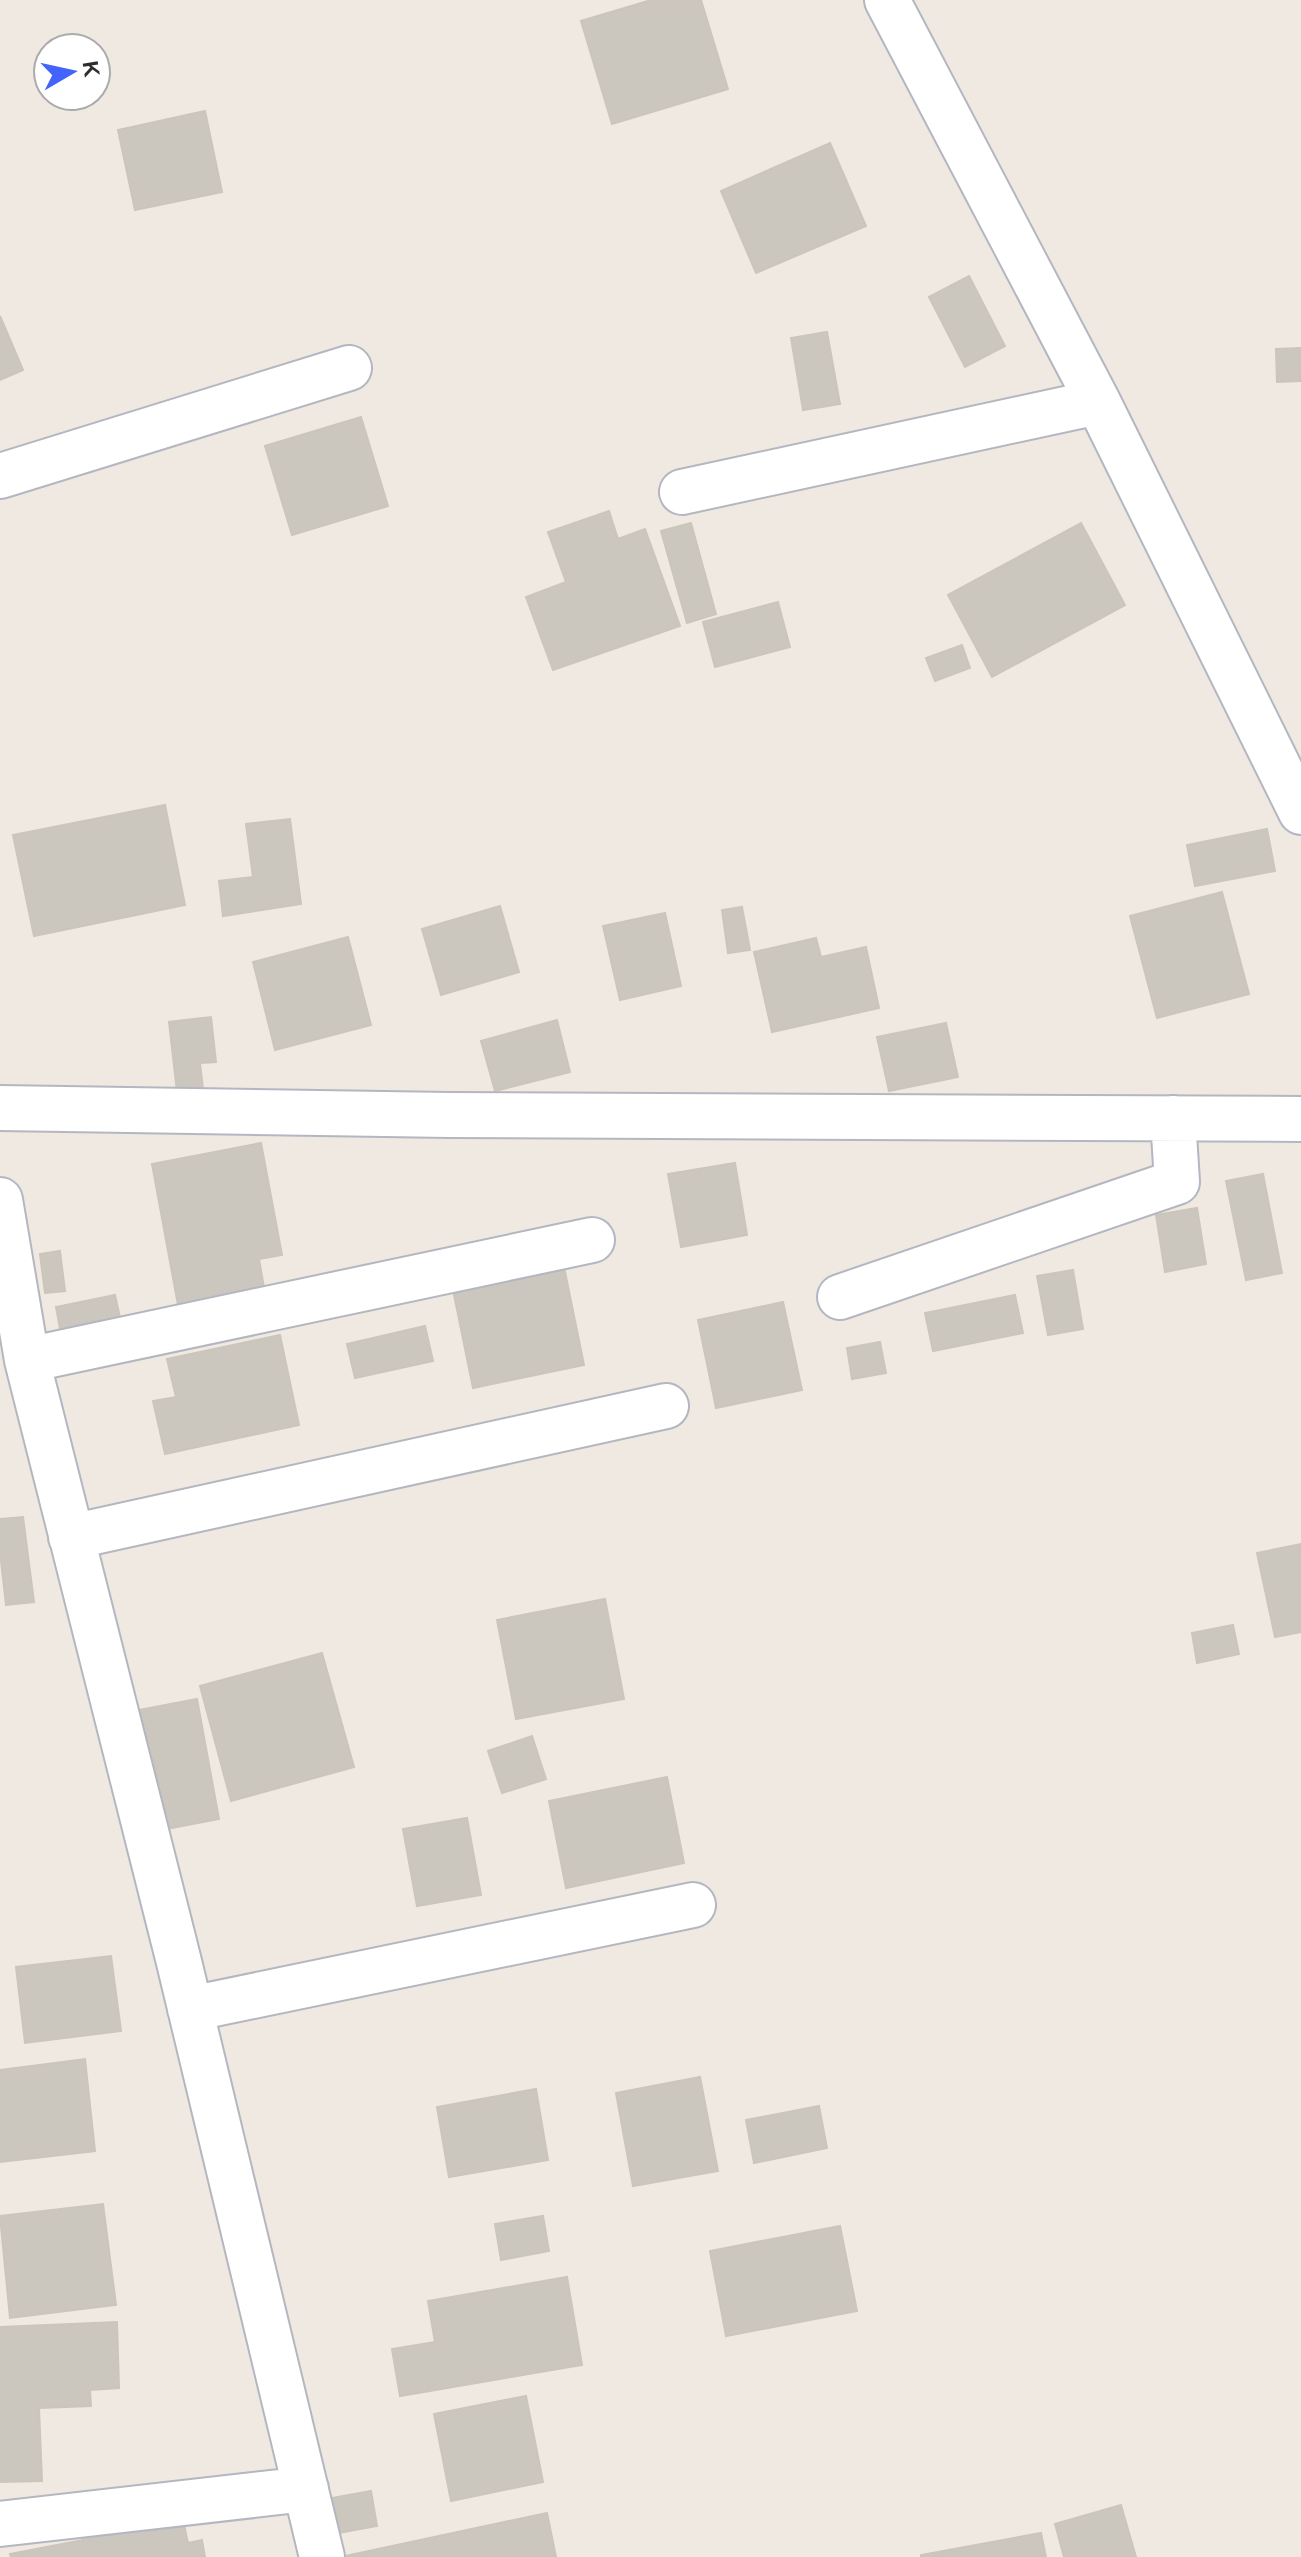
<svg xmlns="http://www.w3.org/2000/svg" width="1301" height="2557" viewBox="0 0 1301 2557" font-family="Arial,sans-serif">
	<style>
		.building { fill: #cbc7bf; stroke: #cbc5ba; stroke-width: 2 }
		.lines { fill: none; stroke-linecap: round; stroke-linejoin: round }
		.minor-casing { stroke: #b4b7c1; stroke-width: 48 }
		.minor { stroke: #fff; stroke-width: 44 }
	</style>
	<rect width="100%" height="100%" fill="#efe9e1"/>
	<!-- building -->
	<path class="building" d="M 651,0 L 701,0 L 728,89 L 612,124 L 581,21 Z
		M 205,111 L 222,192 L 135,210 L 118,130 Z
		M 830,143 L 866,226 L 756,273 L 721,191 Z
		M 969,276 L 1005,346 L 965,367 L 929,297 Z
		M 0,316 L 23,370 L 0,380 Z
		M 827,332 L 840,404 L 803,410 L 791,338 Z
		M 1301,348 L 1301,381 L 1277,382 L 1276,349 Z
		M 361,417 L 388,506 L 292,535 L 265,446 Z
		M 609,511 L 618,539 L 645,529 L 680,626 L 553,670 L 526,597 L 566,582 L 548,532 Z
		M 691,523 L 716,614 L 687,623 L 661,531 Z
		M 1081,523 L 1125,605 L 992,677 L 948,595 Z
		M 778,602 L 790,647 L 715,667 L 703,622 Z
		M 962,645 L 970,668 L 935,681 L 926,658 Z
		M 165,805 L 185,905 L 34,936 L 13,835 Z
		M 290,819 L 301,904 L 223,916 L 219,881 L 253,877 L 246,824 Z
		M 1267,829 L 1275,871 L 1195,886 L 1187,845 Z
		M 1222,892 L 1249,994 L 1157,1018 L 1130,916 Z
		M 500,906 L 519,972 L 441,995 L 422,929 Z
		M 742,907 L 750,950 L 728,953 L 722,910 Z
		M 665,913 L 681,986 L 620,1000 L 603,926 Z
		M 348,937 L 371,1025 L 275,1050 L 253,962 Z
		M 816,938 L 821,957 L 866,947 L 879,1008 L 772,1032 L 754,952 Z
		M 211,1017 L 216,1062 L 200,1063 L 203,1089 L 177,1092 L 169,1022 Z
		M 557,1020 L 570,1072 L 495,1091 L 481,1041 Z
		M 946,1023 L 958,1077 L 889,1091 L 877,1037 Z
		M 261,1143 L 282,1255 L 259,1259 L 264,1288 L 178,1305 L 152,1164 Z
		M 735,1163 L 747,1235 L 681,1247 L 668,1174 Z
		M 1263,1174 L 1282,1273 L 1246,1280 L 1226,1181 Z
		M 1197,1208 L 1206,1264 L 1165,1272 L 1156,1215 Z
		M 60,1251 L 65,1291 L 45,1293 L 40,1254 Z
		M 562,1257 L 584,1365 L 473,1388 L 451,1280 Z
		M 1073,1270 L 1083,1329 L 1048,1335 L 1037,1276 Z
		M 115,1295 L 121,1322 L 61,1334 L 56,1307 Z
		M 1015,1295 L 1023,1333 L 933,1351 L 925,1313 Z
		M 783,1302 L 802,1390 L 716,1408 L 698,1320 Z
		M 425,1326 L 433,1361 L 355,1378 L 347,1344 Z
		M 280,1335 L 299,1425 L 165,1454 L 153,1401 L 176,1397 L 167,1359 Z
		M 880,1342 L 886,1373 L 852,1379 L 847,1348 Z
		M 23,1517 L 34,1602 L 6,1605 L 0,1552 L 0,1519 Z
		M 1301,1544 L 1301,1632 L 1275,1637 L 1257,1553 Z
		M 605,1599 L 624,1699 L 516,1719 L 497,1620 Z
		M 1233,1625 L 1239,1654 L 1197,1663 L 1192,1633 Z
		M 322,1653 L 354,1767 L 231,1801 L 200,1686 Z
		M 197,1699 L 219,1819 L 161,1830 L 139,1710 Z
		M 532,1736 L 546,1779 L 502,1793 L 488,1751 Z
		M 667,1777 L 684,1863 L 566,1888 L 549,1801 Z
		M 467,1818 L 481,1895 L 417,1906 L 403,1829 Z
		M 111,1956 L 121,2031 L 25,2043 L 16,1967 Z
		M 85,2059 L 95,2151 L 0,2162 L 0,2070 Z
		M 700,2077 L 718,2171 L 633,2186 L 616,2093 Z
		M 536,2089 L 548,2160 L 449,2177 L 437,2107 Z
		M 819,2106 L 827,2148 L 754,2163 L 746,2120 Z
		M 103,2204 L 116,2305 L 10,2318 L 0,2216 Z
		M 543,2216 L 549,2251 L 501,2260 L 495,2224 Z
		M 840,2226 L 857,2311 L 726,2336 L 710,2251 Z
		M 567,2277 L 582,2365 L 400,2396 L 392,2349 L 435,2342 L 428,2301 Z
		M 117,2322 L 119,2388 L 90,2390 L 91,2406 L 39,2408 L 42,2481 L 0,2482 L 0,2327 Z
		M 526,2396 L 543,2482 L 451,2501 L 434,2414 Z
		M 371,2491 L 377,2526 L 338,2533 L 332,2498 Z
		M 1121,2505 L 1136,2557 L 1064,2557 L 1055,2524 Z
		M 181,2511 L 188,2543 L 202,2540 L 205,2557 L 11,2557 L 10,2554 L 83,2540 L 80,2530 Z
		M 547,2513 L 556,2557 L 345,2557 L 345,2556 Z
		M 1041,2533 L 1046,2557 L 921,2557 L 921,2555 Z"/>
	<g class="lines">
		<!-- minor casing -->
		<g class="minor-casing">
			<path id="minor" d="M 887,0 L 1098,402 L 1301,812
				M 0,476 L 349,368
				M 682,492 L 1098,402
				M 0,1108 L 449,1115 L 1301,1119
				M 0,1200 L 27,1360 L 179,1962 L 322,2557
				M 840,1297 L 1177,1182 L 1173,1118
				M 27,1360 L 592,1240
				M 71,1537 L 666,1406
				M 190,2009 L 693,1905
				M 0,2524 L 306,2489"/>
		</g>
		<!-- minor -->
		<use href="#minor" class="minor"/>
	</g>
	<!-- north arrow -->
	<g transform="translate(72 72) rotate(81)"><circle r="38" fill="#ffffff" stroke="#ababab" stroke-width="2"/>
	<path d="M0-6L14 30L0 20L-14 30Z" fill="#4264fb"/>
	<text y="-12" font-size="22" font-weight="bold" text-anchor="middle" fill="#2e2e2e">K</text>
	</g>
</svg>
